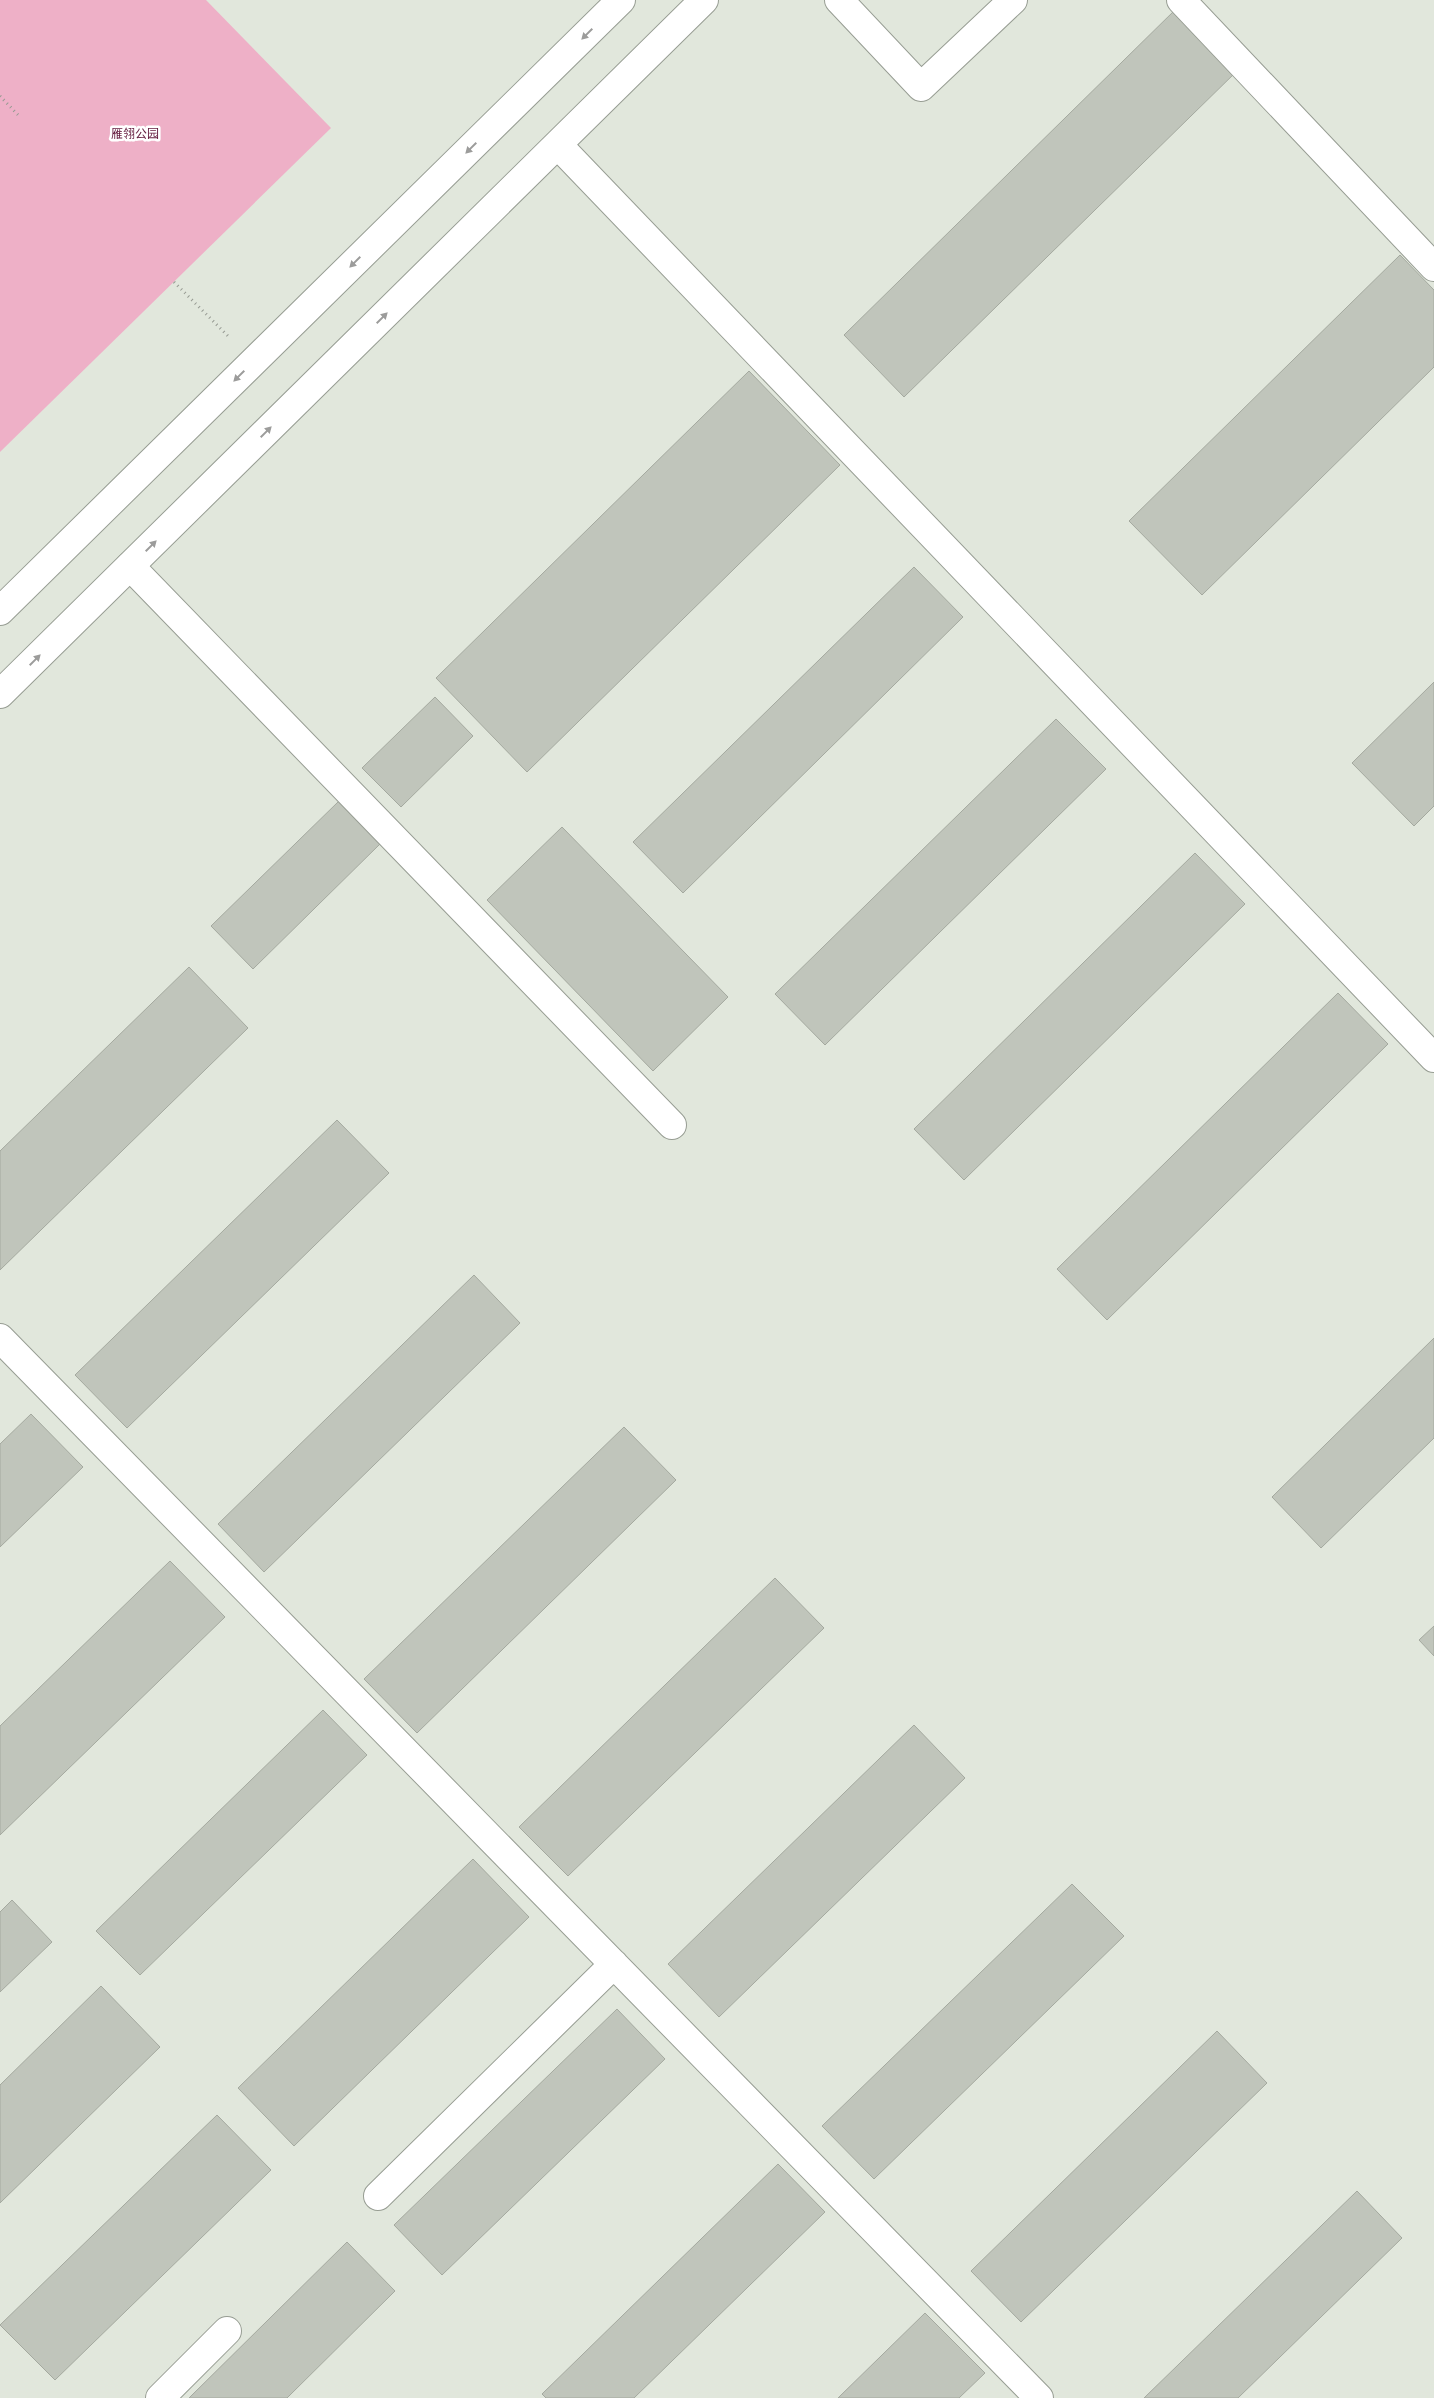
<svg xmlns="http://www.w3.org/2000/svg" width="1434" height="2398" viewBox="0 0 1434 2398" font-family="'IBM Plex Sans','Noto Sans SC',sans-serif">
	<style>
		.green { fill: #eeb0c7 }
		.building { fill: #c0c5bb; stroke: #a4a99f }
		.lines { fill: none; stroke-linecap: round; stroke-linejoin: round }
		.minor-casing { stroke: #979d93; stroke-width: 30 }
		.major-casing { stroke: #979d93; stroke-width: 30 }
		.path { stroke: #969a92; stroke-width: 3; stroke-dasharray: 1 4; stroke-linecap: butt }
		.minor { stroke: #fff; stroke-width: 28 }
		.major { stroke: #fff; stroke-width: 28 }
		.oneway { fill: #9c9c9b }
		.labels { text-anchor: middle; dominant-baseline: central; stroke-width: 5; stroke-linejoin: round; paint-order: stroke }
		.park-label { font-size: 12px; fill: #61183b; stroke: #fff }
	</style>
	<rect width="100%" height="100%" fill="#e1e7dc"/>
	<!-- green -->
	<path class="green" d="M 0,0 L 206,0 L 331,128 L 0,452 Z"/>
	<!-- building -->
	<path class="building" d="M 1177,8 L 1238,70 L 904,397 L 844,335 Z
		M 1400,255 L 1434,290 L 1434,367 L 1202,595 L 1129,521 Z
		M 749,371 L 840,465 L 527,772 L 436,678 Z
		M 914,567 L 963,617 L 683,893 L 633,842 Z
		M 1434,682 L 1434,806 L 1414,826 L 1352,763 Z
		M 435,697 L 473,736 L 401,807 L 362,768 Z
		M 1056,719 L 1106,769 L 825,1045 L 775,994 Z
		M 339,801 L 380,844 L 253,969 L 211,926 Z
		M 562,827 L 728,997 L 653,1071 L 487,900 Z
		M 1195,853 L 1245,904 L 964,1180 L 914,1129 Z
		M 189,967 L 248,1028 L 0,1270 L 0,1151 Z
		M 1338,993 L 1388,1044 L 1107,1320 L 1057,1269 Z
		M 337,1120 L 389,1173 L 127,1428 L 75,1375 Z
		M 474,1275 L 520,1323 L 264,1572 L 218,1524 Z
		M 1434,1338 L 1434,1438 L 1321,1548 L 1272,1497 Z
		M 31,1414 L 83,1467 L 0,1547 L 0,1444 Z
		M 624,1427 L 676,1480 L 417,1733 L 364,1679 Z
		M 170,1561 L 225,1617 L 0,1835 L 0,1726 Z
		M 775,1578 L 824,1628 L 568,1876 L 519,1827 Z
		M 1434,1626 L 1434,1656 L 1419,1640 Z
		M 323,1710 L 367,1755 L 140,1975 L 96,1931 Z
		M 914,1725 L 965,1778 L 719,2017 L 668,1964 Z
		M 473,1859 L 529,1917 L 294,2146 L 238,2088 Z
		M 1072,1884 L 1124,1936 L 874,2179 L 822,2126 Z
		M 12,1900 L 52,1942 L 0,1992 L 0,1912 Z
		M 101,1986 L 160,2047 L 0,2203 L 0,2085 Z
		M 617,2009 L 665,2059 L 442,2275 L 394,2225 Z
		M 1217,2031 L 1267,2083 L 1021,2322 L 971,2271 Z
		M 217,2115 L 271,2170 L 55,2380 L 0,2325 Z
		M 778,2164 L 825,2212 L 634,2398 L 546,2398 L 542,2394 Z
		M 1357,2191 L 1402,2238 L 1238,2398 L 1144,2398 Z
		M 347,2242 L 395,2291 L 287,2398 L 189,2398 Z
		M 925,2313 L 985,2373 L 959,2398 L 838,2398 Z"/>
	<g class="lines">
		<!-- minor casing -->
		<g class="minor-casing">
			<path id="minor" d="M 839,0 L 921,87 L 1013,0
				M 1181,0 L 1434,267
				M 558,145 L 1434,1058
				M 130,566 L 672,1125
				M 0,1338 L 1039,2398
				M 378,2196 L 614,1964
				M 160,2398 L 227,2331"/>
		</g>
		<!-- major casing -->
		<g class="major-casing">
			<path id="major" d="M 0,611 L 621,0
				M 0,694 L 704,0"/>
		</g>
		<!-- path -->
		<path class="path" d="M 0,96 L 20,117
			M 174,282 L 228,336"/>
		<!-- minor -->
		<use href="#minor" class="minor"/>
		<!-- major -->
		<use href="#major" class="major"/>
	</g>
	<!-- one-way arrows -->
	<defs><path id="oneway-solid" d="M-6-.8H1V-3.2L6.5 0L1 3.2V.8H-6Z" transform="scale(1.25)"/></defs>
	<g class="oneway">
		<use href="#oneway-solid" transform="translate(587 34) rotate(135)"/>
		<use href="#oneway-solid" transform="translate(471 148) rotate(135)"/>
		<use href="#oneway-solid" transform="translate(355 262) rotate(135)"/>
		<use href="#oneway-solid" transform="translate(382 318) rotate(-45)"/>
		<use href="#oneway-solid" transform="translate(239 376) rotate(135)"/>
		<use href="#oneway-solid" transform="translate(266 432) rotate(-45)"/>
		<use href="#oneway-solid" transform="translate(151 546) rotate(-45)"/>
		<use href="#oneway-solid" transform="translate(35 660) rotate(-45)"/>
	</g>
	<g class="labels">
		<!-- park labels -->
		<g class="park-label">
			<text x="135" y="133">雁翎公园</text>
		</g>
	</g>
</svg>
